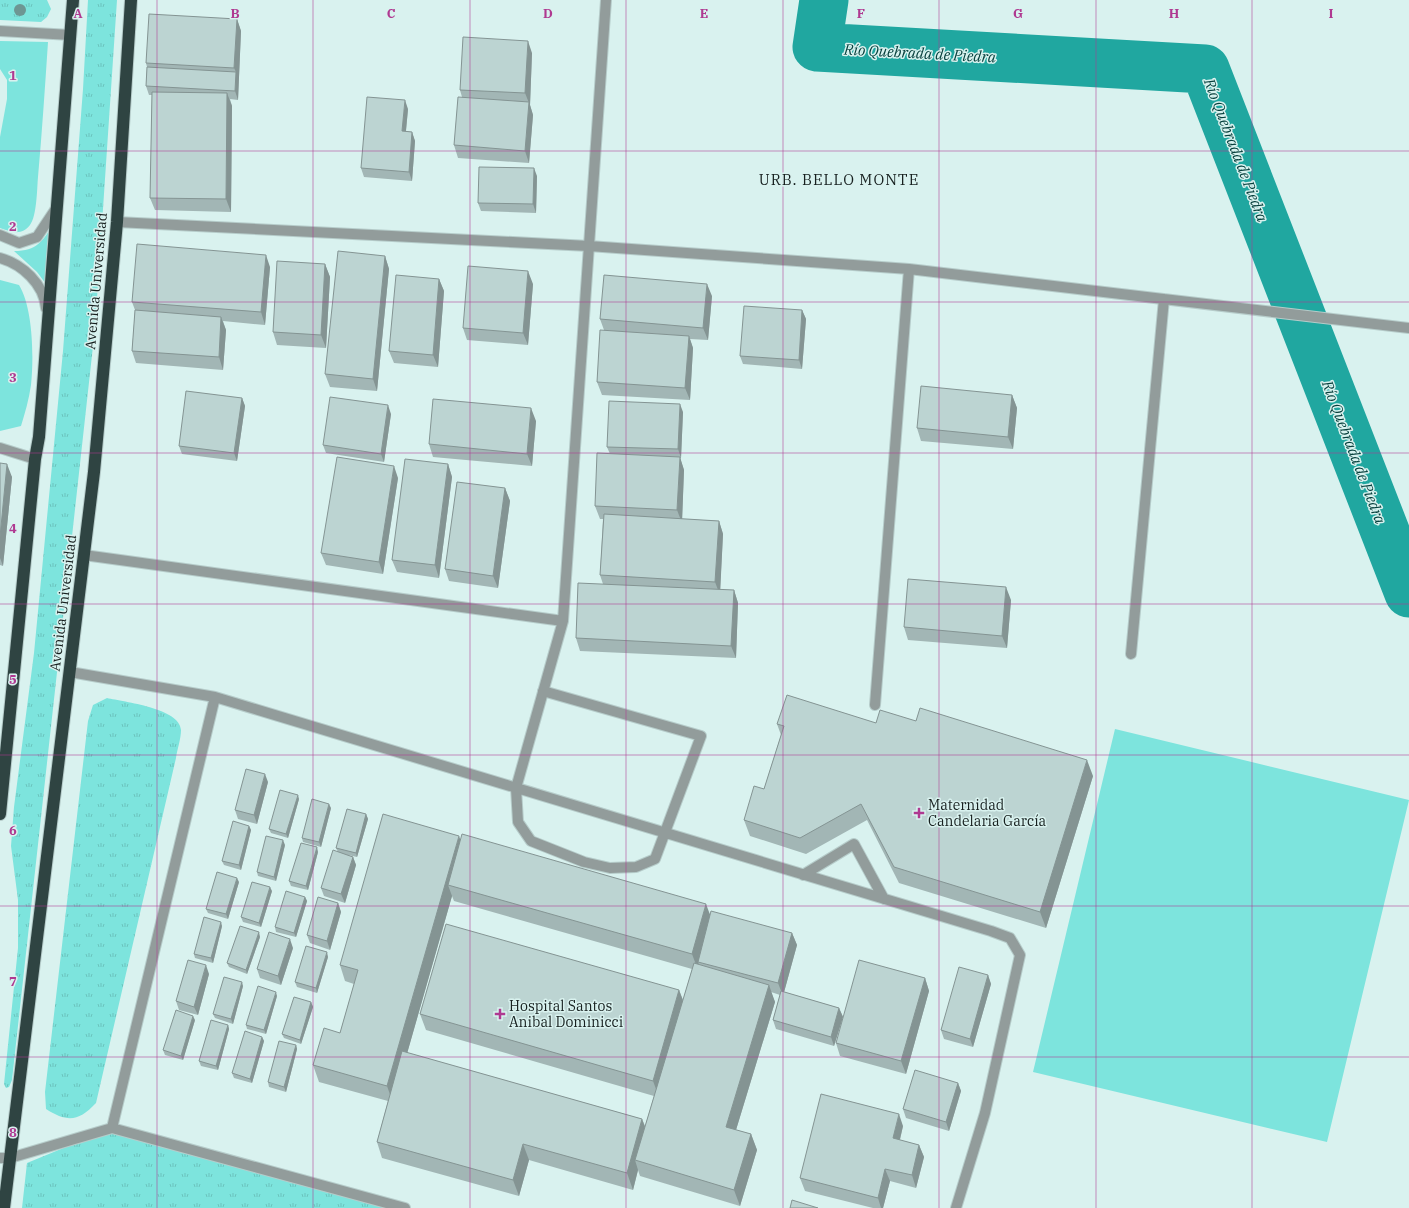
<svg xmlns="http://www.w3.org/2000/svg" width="1409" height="1208" viewBox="0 0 1409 1208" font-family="'IBM Plex Serif',serif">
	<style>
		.grass { fill: url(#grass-tufts) }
		.green { fill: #7de4dd }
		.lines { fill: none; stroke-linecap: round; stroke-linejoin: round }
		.river { stroke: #20a7a0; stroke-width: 49 }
		.minor-casing { stroke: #b6ccca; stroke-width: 12 }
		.highway-casing { stroke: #b6ccca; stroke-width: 14 }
		.minor { stroke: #929c9b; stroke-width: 10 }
		.highway { stroke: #2f4442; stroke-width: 12 }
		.tree { fill: #6d9693 }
		.wall { fill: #a2b6b5; fill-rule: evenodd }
		.shaded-wall { fill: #849493 }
		.building { fill: #bcd4d2; stroke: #849493 }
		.grid { fill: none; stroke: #af3991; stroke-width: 1; stroke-opacity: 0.55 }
		.poi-dot { fill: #af3991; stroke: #d9f2ef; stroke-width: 1.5 }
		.labels { text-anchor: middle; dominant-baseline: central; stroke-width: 3; stroke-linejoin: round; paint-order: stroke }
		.street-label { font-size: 14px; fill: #17201f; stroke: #d9f2ef }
		.poi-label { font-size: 14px; fill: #17201f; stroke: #d9f2ef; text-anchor: start }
		.water-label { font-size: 15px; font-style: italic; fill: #07403d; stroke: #d9f2ef }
		.neighbourhood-label { font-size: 15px; letter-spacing: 1px; fill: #17201f; stroke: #d9f2ef }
		.grid-label { font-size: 13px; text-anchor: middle; font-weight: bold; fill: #af3991; stroke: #d9f2ef; stroke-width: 3; stroke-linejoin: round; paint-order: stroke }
	</style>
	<defs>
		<pattern id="grass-tufts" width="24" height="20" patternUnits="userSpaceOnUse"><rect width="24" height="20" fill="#7de4dd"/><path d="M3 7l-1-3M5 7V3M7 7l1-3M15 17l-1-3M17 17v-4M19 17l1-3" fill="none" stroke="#6bc3bd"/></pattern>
	</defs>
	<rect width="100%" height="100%" fill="#d9f2ef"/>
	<!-- grass -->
	<path class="grass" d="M 0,0 L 47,0 L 51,9 L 47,17 L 41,22 L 0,20 Z
		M 88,0 L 117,0 L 95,328 L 12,1080 L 9,1087 L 6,1088 L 4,1084 L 18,948 L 18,900 L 11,846 L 14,807 L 34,653 L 63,351 L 83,89 Z
		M 107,698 C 124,702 180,708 181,730 C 181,739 177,750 176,758 L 96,1103 C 79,1121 68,1123 46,1109 L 45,1092 L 88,721 L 93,705 Z
		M 112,1128 L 390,1208 L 22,1208 L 27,1163 Z"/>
	<!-- green -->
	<path class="green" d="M 0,41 L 48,42 C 45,87 42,132 38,177 C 37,188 37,216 30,225 C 22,236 11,232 0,228 L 0,137 L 7,99 L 7,80 L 0,69 Z
		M 54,223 L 49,288 L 37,272 L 14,251 C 37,251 43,241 54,223 Z
		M 0,280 L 19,285 C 33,308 34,357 31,385 C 29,399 25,413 21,426 L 0,431 Z
		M 1115,729 L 1409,800 L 1327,1142 L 1033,1072 Z"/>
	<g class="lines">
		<!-- river -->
		<path class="river" d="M 824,0 L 817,47 L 1205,69 L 1409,593"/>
		<!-- minor casing -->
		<g class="minor-casing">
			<path id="minor" d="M 0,31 L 71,35
				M 117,222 L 589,246 L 909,269 L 1409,328
				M 0,235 L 19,243 L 37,237 L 57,207
				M 0,258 C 22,264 44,284 46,308
				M 0,448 L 35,459
				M 84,555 L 563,621
				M 1131,654 L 1164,299
				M 70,672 L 215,697 L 991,931 L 1010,938 L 1020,955 L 985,1113 L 956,1208
				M 543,691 L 701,736 L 655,859 L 636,867 L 610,868 L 584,862 L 531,841 L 518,822 L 516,788 L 563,621 L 606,0
				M 875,705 L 909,269
				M 803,875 L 854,844 L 884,899
				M 112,1128 L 215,697
				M 0,1158 L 10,1158 L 112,1128 L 405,1208"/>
		</g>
		<!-- highway casing -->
		<g class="highway-casing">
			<path id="highway" d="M 0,814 L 35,459 L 39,437 L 73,0
				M 4,1208 L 94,472 L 117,222 L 131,0"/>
		</g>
		<!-- minor -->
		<use href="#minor" class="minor"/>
		<!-- highway -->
		<use href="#highway" class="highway"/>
	</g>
	<!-- trees -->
	<circle class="tree" cx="20" cy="10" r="6"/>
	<!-- wall -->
	<path class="wall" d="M 237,19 L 241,31 L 238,100 L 230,99 L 232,106 L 231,212 L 155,210 L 150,198 L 152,95 L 149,95 L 146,86 L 147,67 L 146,63 Z
		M 532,53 L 530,105 L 533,115 L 529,163 L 458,158 L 454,145 L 462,97 L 460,90 Z
		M 408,109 L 406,131 L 412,132 L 415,141 L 412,181 L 364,177 L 361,168 Z
		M 537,176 L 536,213 L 481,211 L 478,203 Z
		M 385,256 L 389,269 L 377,391 L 330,387 L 325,374 Z
		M 325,264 L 330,277 L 326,348 L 277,345 L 273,332 Z
		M 270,267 L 265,325 L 223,321 L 226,330 L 223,370 L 136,363 L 132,351 L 135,310 L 132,302 Z
		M 439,279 L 444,291 L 438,367 L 394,363 L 389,351 Z
		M 533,284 L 528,345 L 467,340 L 463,328 Z
		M 712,296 L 708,340 L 690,339 L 693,348 L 690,400 L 602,395 L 597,382 L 604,330 L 600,319 Z
		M 802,310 L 806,319 L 802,369 L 743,364 L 740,356 Z
		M 1012,395 L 1017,408 L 1013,449 L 921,441 L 917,428 Z
		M 242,398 L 245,406 L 237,461 L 182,454 L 179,446 Z
		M 683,412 L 681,458 L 680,458 L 684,470 L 682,519 L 719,521 L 723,534 L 720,590 L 734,590 L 738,603 L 736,658 L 580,651 L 576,638 L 603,584 L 600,575 L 603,519 L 600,519 L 595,506 L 610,454 L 607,447 Z
		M 391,414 L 384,462 L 326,453 L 323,445 Z
		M 536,421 L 532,466 L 433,457 L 429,444 Z
		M 0,463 L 12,477 L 3,566 L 0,565 Z
		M 448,464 L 452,477 L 439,578 L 397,572 L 392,560 Z
		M 398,478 L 383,574 L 326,565 L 321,553 Z
		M 505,488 L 510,501 L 498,588 L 449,581 L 445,569 Z
		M 1011,600 L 1007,648 L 908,640 L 904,627 Z
		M 876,723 L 1093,776 L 1046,928 L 899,883 L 867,820 L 806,854 L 750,836 L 744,820 L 764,789 L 781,735 L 777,724 Z
		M 268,782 L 257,824 L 238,819 L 235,810 Z
		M 299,799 L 288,838 L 271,833 L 269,829 Z
		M 331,808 L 321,847 L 303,842 L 302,838 Z
		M 366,814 L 368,819 L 357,857 L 348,855 L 353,857 L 356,865 L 345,903 L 324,896 L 321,888 L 338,852 L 336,848 Z
		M 249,826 L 251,830 L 241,870 L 224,865 L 222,861 Z
		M 461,841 L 710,914 L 792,933 L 797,945 L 784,992 L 839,1008 L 843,1017 L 834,1046 L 776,1029 L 773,1020 L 780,995 L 771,992 L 775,1002 L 736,1130 L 751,1134 L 757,1150 L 740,1206 L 640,1176 L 638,1170 L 633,1190 L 529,1160 L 519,1196 L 382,1158 L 377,1142 L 388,1101 L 319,1082 L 313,1065 L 340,1033 L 354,984 L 345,981 L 340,965 ZM 452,896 L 454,901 L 692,969 L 683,1000 L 679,990 L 420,1014 L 426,1030 L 654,1096 L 645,1126 L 642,1119 L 407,1053 Z
		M 285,845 L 276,881 L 258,876 L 257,872 Z
		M 318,852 L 308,890 L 291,886 L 289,881 Z
		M 239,882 L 228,919 L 208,913 L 206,909 Z
		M 272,891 L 261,927 L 243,922 L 241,917 Z
		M 305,897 L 307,901 L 296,937 L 276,932 L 275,927 Z
		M 338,903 L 341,912 L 330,950 L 310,943 L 307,935 Z
		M 222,926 L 213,963 L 195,958 L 194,954 Z
		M 260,937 L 247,974 L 229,967 L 227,963 Z
		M 293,948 L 281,985 L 260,978 L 257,969 Z
		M 328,957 L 317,993 L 297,987 L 295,982 Z
		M 209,974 L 198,1015 L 179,1010 L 176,1001 Z
		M 988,975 L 991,984 L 973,1047 L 944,1039 L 941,1030 Z
		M 925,978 L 929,991 L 906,1074 L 840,1056 L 836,1043 Z
		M 243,986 L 233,1024 L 215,1018 L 213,1014 Z
		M 277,996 L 266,1034 L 247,1029 L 246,1025 Z
		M 311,1002 L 313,1007 L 301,1044 L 284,1038 L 282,1034 Z
		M 195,1020 L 183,1060 L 165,1055 L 163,1050 Z
		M 228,1025 L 229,1029 L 218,1070 L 201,1066 L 199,1061 Z
		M 262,1037 L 264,1041 L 252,1083 L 234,1078 L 232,1073 Z
		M 296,1045 L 297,1049 L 286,1092 L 269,1087 L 268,1082 Z
		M 958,1083 L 961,1091 L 949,1131 L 906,1118 L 903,1109 Z
		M 903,1126 L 900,1140 L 919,1145 L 924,1157 L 916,1188 L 890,1181 L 883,1208 L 873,1208 L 805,1191 L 800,1178 Z"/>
	<!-- shaded-wall -->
	<path class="shaded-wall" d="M 237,19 L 241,31 L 238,100 L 235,91 L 236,72 L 234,68 Z
		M 528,41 L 532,53 L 530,105 L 533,115 L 529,163 L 525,151 L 529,103 L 525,93 Z
		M 227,93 L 232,106 L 231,212 L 226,199 Z
		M 405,100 L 408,109 L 405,140 L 402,131 Z
		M 412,132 L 415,141 L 412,181 L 409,172 Z
		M 534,168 L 537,176 L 536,213 L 533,204 Z
		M 266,255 L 270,267 L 265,325 L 261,312 Z
		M 385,256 L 389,269 L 377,391 L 373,379 Z
		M 325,264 L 330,277 L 326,348 L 321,335 Z
		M 528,271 L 533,284 L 528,345 L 523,333 Z
		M 439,279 L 444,291 L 438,367 L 433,355 Z
		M 707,284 L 712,296 L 708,340 L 703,328 Z
		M 802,310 L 806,319 L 802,369 L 799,360 Z
		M 221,317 L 226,330 L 223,370 L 219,357 Z
		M 689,336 L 693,348 L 690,400 L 685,388 Z
		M 1012,395 L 1017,408 L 1013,449 L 1008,437 Z
		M 242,398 L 245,406 L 237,461 L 234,453 Z
		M 680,404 L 683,412 L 681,458 L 678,449 Z
		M 388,405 L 391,414 L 384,462 L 381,454 Z
		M 531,408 L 536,421 L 532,466 L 527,454 Z
		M 680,457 L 684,470 L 682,523 L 677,510 Z
		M 7,464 L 12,477 L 3,566 L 0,558 L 0,537 Z
		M 448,464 L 452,477 L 439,578 L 435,565 Z
		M 394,466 L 398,478 L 383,574 L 379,562 Z
		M 505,488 L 510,501 L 498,588 L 493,576 Z
		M 719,521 L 723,534 L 720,595 L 715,582 Z
		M 1006,587 L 1011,600 L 1007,648 L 1002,636 Z
		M 734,590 L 738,603 L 736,658 L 731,646 Z
		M 1087,760 L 1093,776 L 1046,928 L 1040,912 Z
		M 265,774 L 268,782 L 257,824 L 254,815 Z
		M 298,795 L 299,799 L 288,838 L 286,834 Z
		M 329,804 L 331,808 L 321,847 L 319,842 Z
		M 366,814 L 368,819 L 357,857 L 356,853 Z
		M 249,826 L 251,830 L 241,870 L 239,865 Z
		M 459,836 L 465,852 L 448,885 L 452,896 L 393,1103 L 387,1086 Z
		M 283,840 L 285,845 L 276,881 L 274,877 Z
		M 317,847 L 318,852 L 308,890 L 306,886 Z
		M 353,857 L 356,865 L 345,903 L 341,894 Z
		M 237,878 L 239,882 L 228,919 L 226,914 Z
		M 270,887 L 272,891 L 261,927 L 259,923 Z
		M 305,897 L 307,901 L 296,937 L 294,933 Z
		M 338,903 L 341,912 L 330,950 L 327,941 Z
		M 706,904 L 712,920 L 698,962 L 699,965 L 698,970 L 692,954 Z
		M 221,922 L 222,926 L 213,963 L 211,958 Z
		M 259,932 L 260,937 L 247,974 L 246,970 Z
		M 792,933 L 797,945 L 783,996 L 778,983 Z
		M 290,939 L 293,948 L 281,985 L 278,976 Z
		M 327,952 L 328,957 L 317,993 L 316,988 Z
		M 206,965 L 209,974 L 198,1015 L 194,1007 Z
		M 988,975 L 991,984 L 973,1047 L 970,1039 Z
		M 925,978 L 929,991 L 906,1074 L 901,1061 Z
		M 242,982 L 243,986 L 233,1024 L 231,1019 Z
		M 769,985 L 775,1002 L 732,1143 L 726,1127 Z
		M 679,990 L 685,1006 L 659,1097 L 653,1081 Z
		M 276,992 L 277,996 L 266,1034 L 264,1030 Z
		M 311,1002 L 313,1007 L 301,1044 L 300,1040 Z
		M 839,1008 L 843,1017 L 834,1046 L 831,1037 Z
		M 193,1016 L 195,1020 L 183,1060 L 181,1056 Z
		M 228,1025 L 229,1029 L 218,1070 L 216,1066 Z
		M 262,1037 L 264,1041 L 252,1083 L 250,1079 Z
		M 296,1045 L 297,1049 L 286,1092 L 284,1087 Z
		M 958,1083 L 961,1091 L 949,1131 L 946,1122 Z
		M 899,1114 L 903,1126 L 897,1151 L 893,1138 Z
		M 642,1119 L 648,1135 L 635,1160 L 638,1170 L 633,1190 L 627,1173 Z
		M 751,1134 L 757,1150 L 740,1206 L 734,1190 Z
		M 523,1144 L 529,1160 L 519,1196 L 513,1180 Z
		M 919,1145 L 924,1157 L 916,1188 L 912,1175 Z
		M 885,1169 L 890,1181 L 883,1208 L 881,1208 L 878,1198 Z"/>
	<!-- building -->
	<path class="building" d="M 149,14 L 237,19 L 234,68 L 146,63 Z
		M 463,37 L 528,41 L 525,93 L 460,90 Z
		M 147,67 L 236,72 L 235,91 L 146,86 Z
		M 152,92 L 227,93 L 226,199 L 150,198 Z
		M 367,97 L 405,100 L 402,131 L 412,132 L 409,172 L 361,168 Z
		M 458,97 L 529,102 L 525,151 L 454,145 Z
		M 479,167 L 534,168 L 533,204 L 478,203 Z
		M 137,244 L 266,255 L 261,312 L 132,302 Z
		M 338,251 L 385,256 L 373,379 L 325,374 Z
		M 277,261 L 325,264 L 321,335 L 273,332 Z
		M 468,266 L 528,271 L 523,333 L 463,328 Z
		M 396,275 L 439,279 L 433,355 L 389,351 Z
		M 604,275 L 707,284 L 703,328 L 600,319 Z
		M 744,306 L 802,310 L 799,360 L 740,356 Z
		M 135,310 L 221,317 L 219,357 L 132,351 Z
		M 600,330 L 689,336 L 685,388 L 597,382 Z
		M 921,386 L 1012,395 L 1008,437 L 917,428 Z
		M 186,391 L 242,398 L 234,453 L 179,446 Z
		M 330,397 L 388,405 L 381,454 L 323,445 Z
		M 433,399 L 531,408 L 527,454 L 429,444 Z
		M 609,401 L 680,404 L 678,449 L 607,447 Z
		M 597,453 L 680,457 L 677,510 L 595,506 Z
		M 337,457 L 394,466 L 379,562 L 321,553 Z
		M 405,459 L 448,464 L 435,565 L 392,560 Z
		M 0,463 L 7,464 L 0,537 Z
		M 457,482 L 505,488 L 493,576 L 445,569 Z
		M 604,514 L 719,521 L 715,582 L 600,575 Z
		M 908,579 L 1006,587 L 1002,636 L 904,627 Z
		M 578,583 L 734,590 L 731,646 L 576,638 Z
		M 787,695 L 876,723 L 880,710 L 916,721 L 920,708 L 1087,760 L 1040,912 L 894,867 L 861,804 L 800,838 L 744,820 L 754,786 L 764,789 L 784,726 L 777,724 Z
		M 246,769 L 265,774 L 254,815 L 235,810 Z
		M 280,790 L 298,795 L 286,834 L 269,829 Z
		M 312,799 L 329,804 L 319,842 L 302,838 Z
		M 347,809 L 366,814 L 356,853 L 336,848 Z
		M 383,814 L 459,836 L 387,1086 L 313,1065 L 324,1028 L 340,1033 L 358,970 L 340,965 Z
		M 233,821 L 249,826 L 239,865 L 222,861 Z
		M 462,834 L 706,904 L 692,954 L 448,885 Z
		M 266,836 L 283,840 L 274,877 L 257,872 Z
		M 301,843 L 317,847 L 306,886 L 289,881 Z
		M 333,850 L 353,857 L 341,894 L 321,888 Z
		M 217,872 L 237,878 L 226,914 L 206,909 Z
		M 252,882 L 270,887 L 259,923 L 241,917 Z
		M 286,891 L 305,897 L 294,933 L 275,927 Z
		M 318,897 L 338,903 L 327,941 L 307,935 Z
		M 711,911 L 792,933 L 778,983 L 698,962 Z
		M 204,917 L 221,922 L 211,958 L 194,954 Z
		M 446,924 L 679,990 L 653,1081 L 420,1014 Z
		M 240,926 L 259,932 L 246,970 L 227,963 Z
		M 269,932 L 290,939 L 278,976 L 257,969 Z
		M 306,946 L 327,952 L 316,988 L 295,982 Z
		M 188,960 L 206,965 L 194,1007 L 176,1001 Z
		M 859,960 L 925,978 L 901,1061 L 836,1043 Z
		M 694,963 L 769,985 L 726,1127 L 751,1134 L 734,1190 L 635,1160 Z
		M 959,967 L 988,975 L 970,1039 L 941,1030 Z
		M 224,977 L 242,982 L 231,1019 L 213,1014 Z
		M 258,986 L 276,992 L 264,1030 L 246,1025 Z
		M 781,991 L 839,1008 L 831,1037 L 773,1020 Z
		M 294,997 L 311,1002 L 300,1040 L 282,1034 Z
		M 176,1010 L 193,1016 L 181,1056 L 163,1050 Z
		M 211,1020 L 228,1025 L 216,1066 L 199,1061 Z
		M 245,1031 L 262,1037 L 250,1079 L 232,1073 Z
		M 279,1041 L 296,1045 L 284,1087 L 268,1082 Z
		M 402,1051 L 642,1119 L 627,1173 L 523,1144 L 513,1180 L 377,1142 Z
		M 915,1070 L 958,1083 L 946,1122 L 903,1109 Z
		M 821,1094 L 899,1114 L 893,1138 L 919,1145 L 912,1175 L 885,1169 L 878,1198 L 800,1178 Z
		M 792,1200 L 818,1208 L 790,1208 Z"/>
	<!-- grid -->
	<path class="grid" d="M 157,0 L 157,1208M 313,0 L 313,1208M 470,0 L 470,1208M 626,0 L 626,1208M 783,0 L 783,1208M 939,0 L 939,1208M 1096,0 L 1096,1208M 1252,0 L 1252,1208M 0,151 L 1409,151M 0,302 L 1409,302M 0,453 L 1409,453M 0,604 L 1409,604M 0,755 L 1409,755M 0,906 L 1409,906M 0,1057 L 1409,1057"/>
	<!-- markers -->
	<g class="poi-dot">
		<path d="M917 807h4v4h4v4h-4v4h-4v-4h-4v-4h4z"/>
		<path d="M498 1008h4v4h4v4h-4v4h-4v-4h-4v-4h4z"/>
	</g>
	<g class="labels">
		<!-- street labels -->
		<g class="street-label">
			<text transform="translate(96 281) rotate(-85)">Avenida Universidad</text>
			<text transform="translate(63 603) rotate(-83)">Avenida Universidad</text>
		</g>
		<!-- poi labels -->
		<g class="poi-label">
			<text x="928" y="805">Maternidad<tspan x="928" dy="16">Candelaria García</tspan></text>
			<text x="509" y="1006">Hospital Santos<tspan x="509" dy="16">Anibal Dominicci</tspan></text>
		</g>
		<!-- water labels -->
		<g class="water-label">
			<text transform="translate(920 53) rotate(3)">Río Quebrada de Piedra</text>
			<text transform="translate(1236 150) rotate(69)">Río Quebrada de Piedra</text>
			<text transform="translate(1354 452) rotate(69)">Río Quebrada de Piedra</text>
		</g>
		<!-- neighbourhood labels -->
		<g class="neighbourhood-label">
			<text x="839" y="179">URB. BELLO MONTE</text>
		</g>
	</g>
	<g class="grid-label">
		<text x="78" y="18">A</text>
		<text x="235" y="18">B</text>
		<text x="391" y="18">C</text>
		<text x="548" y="18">D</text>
		<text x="704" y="18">E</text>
		<text x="861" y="18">F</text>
		<text x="1018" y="18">G</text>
		<text x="1174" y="18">H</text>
		<text x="1331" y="18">I</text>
		<text x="13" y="80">1</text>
		<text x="13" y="231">2</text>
		<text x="13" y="382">3</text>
		<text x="13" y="533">4</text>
		<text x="13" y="684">5</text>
		<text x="13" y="835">6</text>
		<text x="13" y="986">7</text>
		<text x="13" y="1137">8</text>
	</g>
</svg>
